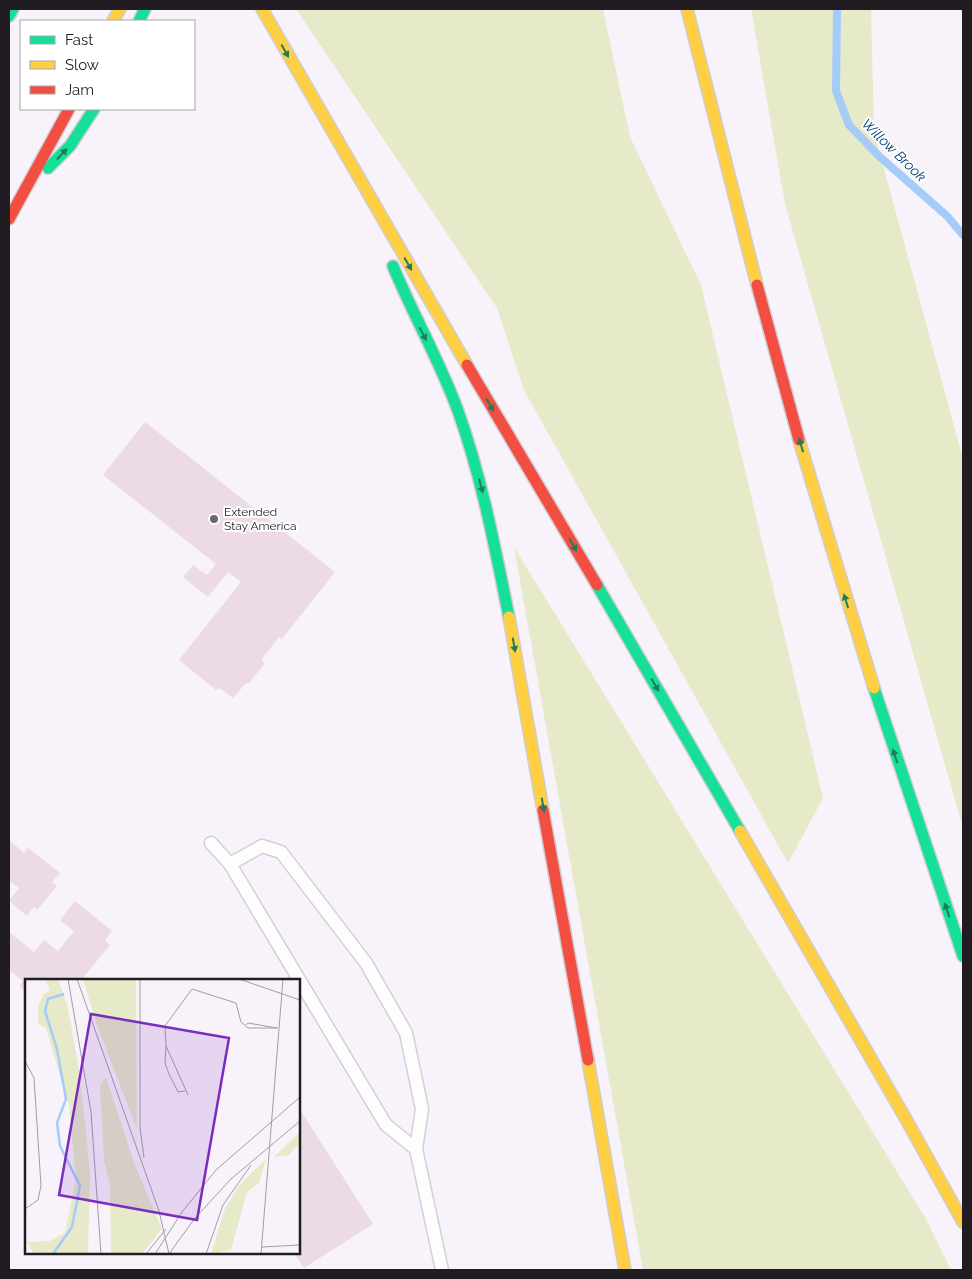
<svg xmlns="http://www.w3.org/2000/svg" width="972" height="1279" viewBox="0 0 972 1279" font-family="Raleway,sans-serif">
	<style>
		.green { fill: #e6eac8 }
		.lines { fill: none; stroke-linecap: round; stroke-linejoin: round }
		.stream { stroke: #a5ccf8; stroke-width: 8 }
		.building { fill: #ecdae4 }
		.lane-casing { stroke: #d4cfd6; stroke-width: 15 }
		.fast-casing { stroke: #d0cdd1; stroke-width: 14 }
		.slow-casing { stroke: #d0cdd1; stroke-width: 14 }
		.jam-casing { stroke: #d0cdd1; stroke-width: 14 }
		.lane { stroke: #fefdfe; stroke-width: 12 }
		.fast { stroke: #16e098; stroke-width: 11 }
		.slow { stroke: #ffcf43; stroke-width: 11 }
		.jam { stroke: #f24e42; stroke-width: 11 }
		.oneway { fill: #1c7e5d }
		.poi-dot { fill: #6c666e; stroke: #fff; stroke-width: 2 }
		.labels { text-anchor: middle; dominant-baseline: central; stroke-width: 4; stroke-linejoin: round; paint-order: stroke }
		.poi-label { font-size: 12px; fill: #211b22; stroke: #fff; text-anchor: start }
		.water-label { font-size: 14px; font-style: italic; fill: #004278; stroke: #fff }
		.inset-river { fill: none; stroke: #a5ccf8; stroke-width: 2.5 }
		.inset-road { fill: none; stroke: #a29ca4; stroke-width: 1 }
		.view { fill: #7b2cbf; fill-opacity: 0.15; stroke: #7b2cbf; stroke-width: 2.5 }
		.inset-edge { fill: none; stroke: #211b22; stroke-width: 2.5 }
	</style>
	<rect width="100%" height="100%" fill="#f8f2fa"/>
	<!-- green -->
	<path class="green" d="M 296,9 L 603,9 L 630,137 L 701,285 L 823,798 L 788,863 L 524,390 L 497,308 Z
		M 751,9 L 871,9 L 874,132 L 963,459 L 963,828 L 785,204 Z
		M 514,547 L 926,1219 L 951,1270 L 643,1270 Z"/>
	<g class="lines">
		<!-- stream -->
		<path class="stream" d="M 837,9 L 836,91 L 849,125 L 880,157 L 947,216 L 963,235"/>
	</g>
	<!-- building -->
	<path class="building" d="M 145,422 L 335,572 L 282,639 L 279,637 L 261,660 L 265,663 L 249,683 L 245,684 L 233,698 L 220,688 L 216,690 L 179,660 L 241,582 L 228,572 L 208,597 L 183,577 L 193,565 L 207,575 L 216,564 L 103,475 Z
		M 9,840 L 24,853 L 28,848 L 60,873 L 52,882 L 57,886 L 37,910 L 34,907 L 27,916 L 9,901 L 19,888 L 11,882 L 9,884 Z
		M 75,901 L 112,931 L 105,940 L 110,945 L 81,980 L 26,980 L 26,992 L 19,986 L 23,981 L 9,970 L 9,932 L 34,952 L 44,940 L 58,951 L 74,931 L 60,920 Z
		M 299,1108 L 373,1224 L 304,1268 L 294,1253 L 299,1253 Z"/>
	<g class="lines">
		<!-- lane casing -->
		<g class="lane-casing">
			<path id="lane" d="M 211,843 L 230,864 L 386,1125 L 416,1149 L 442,1270
				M 230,864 L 262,846 L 281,852 L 366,963 L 406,1033 L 422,1109 L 416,1149"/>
		</g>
		<!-- fast casing -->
		<g class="fast-casing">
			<path id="fast" d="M 9,16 L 13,9
				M 139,21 L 145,9
				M 48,168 L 70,146 L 94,109
				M 393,266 C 413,315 440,361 458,411 C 482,478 495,548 509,617
				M 597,585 L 740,831
				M 874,688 L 963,956"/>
		</g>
		<!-- slow casing -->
		<g class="slow-casing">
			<path id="slow" d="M 262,9 L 467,365
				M 687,9 L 757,285
				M 113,21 L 120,9
				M 799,440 L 874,688
				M 509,617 L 543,810
				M 740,831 L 907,1121 L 963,1222
				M 588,1060 L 625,1270"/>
		</g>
		<!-- jam casing -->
		<g class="jam-casing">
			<path id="jam" d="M 9,219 L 69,109
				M 757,285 L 799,440
				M 467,365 L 597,585
				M 543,810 L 588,1060"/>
		</g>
		<!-- lane -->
		<use href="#lane" class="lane"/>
		<!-- fast -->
		<use href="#fast" class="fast"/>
		<!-- slow -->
		<use href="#slow" class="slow"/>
		<!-- jam -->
		<use href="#jam" class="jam"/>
	</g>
	<!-- one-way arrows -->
	<defs><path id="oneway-solid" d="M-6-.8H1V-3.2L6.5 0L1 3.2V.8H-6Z" transform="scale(1.25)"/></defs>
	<g class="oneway">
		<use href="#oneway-solid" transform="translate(285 51) rotate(61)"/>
		<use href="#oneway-solid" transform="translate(62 154) rotate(-47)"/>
		<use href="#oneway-solid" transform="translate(408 264) rotate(60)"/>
		<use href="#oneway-solid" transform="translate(423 334) rotate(62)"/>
		<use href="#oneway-solid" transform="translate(490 405) rotate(60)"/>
		<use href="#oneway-solid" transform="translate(801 445) rotate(-106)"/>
		<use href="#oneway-solid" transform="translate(481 486) rotate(75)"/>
		<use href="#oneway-solid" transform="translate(573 545) rotate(60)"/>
		<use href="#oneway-solid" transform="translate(846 601) rotate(-107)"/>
		<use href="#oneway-solid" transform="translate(514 645) rotate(80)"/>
		<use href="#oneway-solid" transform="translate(655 685) rotate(60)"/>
		<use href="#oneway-solid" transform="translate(895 756) rotate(-108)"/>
		<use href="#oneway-solid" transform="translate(543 805) rotate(80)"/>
		<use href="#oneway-solid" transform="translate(947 910) rotate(-109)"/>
	</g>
	<!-- markers -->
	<circle class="poi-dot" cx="214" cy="519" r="5"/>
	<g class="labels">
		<!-- poi labels -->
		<g class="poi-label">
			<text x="224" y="512">Extended<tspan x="224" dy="14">Stay America</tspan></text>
		</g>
		<!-- water labels -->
		<g class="water-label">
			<text transform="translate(894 150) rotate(44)">Willow Brook</text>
		</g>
	</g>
	<!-- overview -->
	<g transform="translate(25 979)">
		<rect width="275" height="275" fill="#f8f2fa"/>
		<path d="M 20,0 L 33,0 L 43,29 L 55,97 L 65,192 L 63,275 L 9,275 L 2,263 L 25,262 L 40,254 L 51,200 L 44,127 L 21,49 L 13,45 L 13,27 L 19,15 L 25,11 ZM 58,0 L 111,0 L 112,150 L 71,44 ZM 81,98 L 109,184 L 137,250 L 117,275 L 86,275 L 85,205 L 79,182 L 75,107 ZM 275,153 L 275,164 L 264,176 L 249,178 ZM 241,180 L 234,204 L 222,213 L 206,271 L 186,275 L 199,232 L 214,206 Z" fill="#e6eac8"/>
		<path class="inset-river" d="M 28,275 L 47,248 L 55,207 L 35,167 L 32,144 L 41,120 L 32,70 L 20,32 L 23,20 L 39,15"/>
		<path class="inset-road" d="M 43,0 L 66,133 L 76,275M 52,0 L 134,232 L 144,275M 115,0 L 115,148 L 119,179M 214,0 L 275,21M 221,46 L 223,44 L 252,49M 141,67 L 140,84 L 144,95 L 153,113 L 160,112M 0,82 L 9,99 L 16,207 L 13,221 L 0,230M 163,116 L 141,67 L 140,47 L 167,10 L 211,24 L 216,43 L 223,49 L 253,49M 237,268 L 275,266M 121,275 L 141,250M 130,275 L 157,233 L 191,191 L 275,118M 144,275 L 170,239 L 206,200 L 275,142M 181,275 L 198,226 L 226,186M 236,275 L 258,0"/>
		<path class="view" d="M 66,35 L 204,59 L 172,241 L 34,216 Z"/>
		<rect width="275" height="275" class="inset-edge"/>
	</g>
	<!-- border -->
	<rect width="972" height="1279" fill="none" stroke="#211b22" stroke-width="20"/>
	<!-- legend -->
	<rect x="20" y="20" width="175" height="90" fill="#ffffff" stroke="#a6a4a7"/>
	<rect x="30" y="36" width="25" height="8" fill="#16e098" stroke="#a6a4a7"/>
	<text x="65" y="45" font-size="15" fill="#211b22">Fast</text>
	<rect x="30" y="61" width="25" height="8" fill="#ffcf43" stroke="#a6a4a7"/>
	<text x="65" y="70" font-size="15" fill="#211b22">Slow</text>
	<rect x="30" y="86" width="25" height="8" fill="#f24e42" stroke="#a6a4a7"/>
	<text x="65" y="95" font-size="15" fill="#211b22">Jam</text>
</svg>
